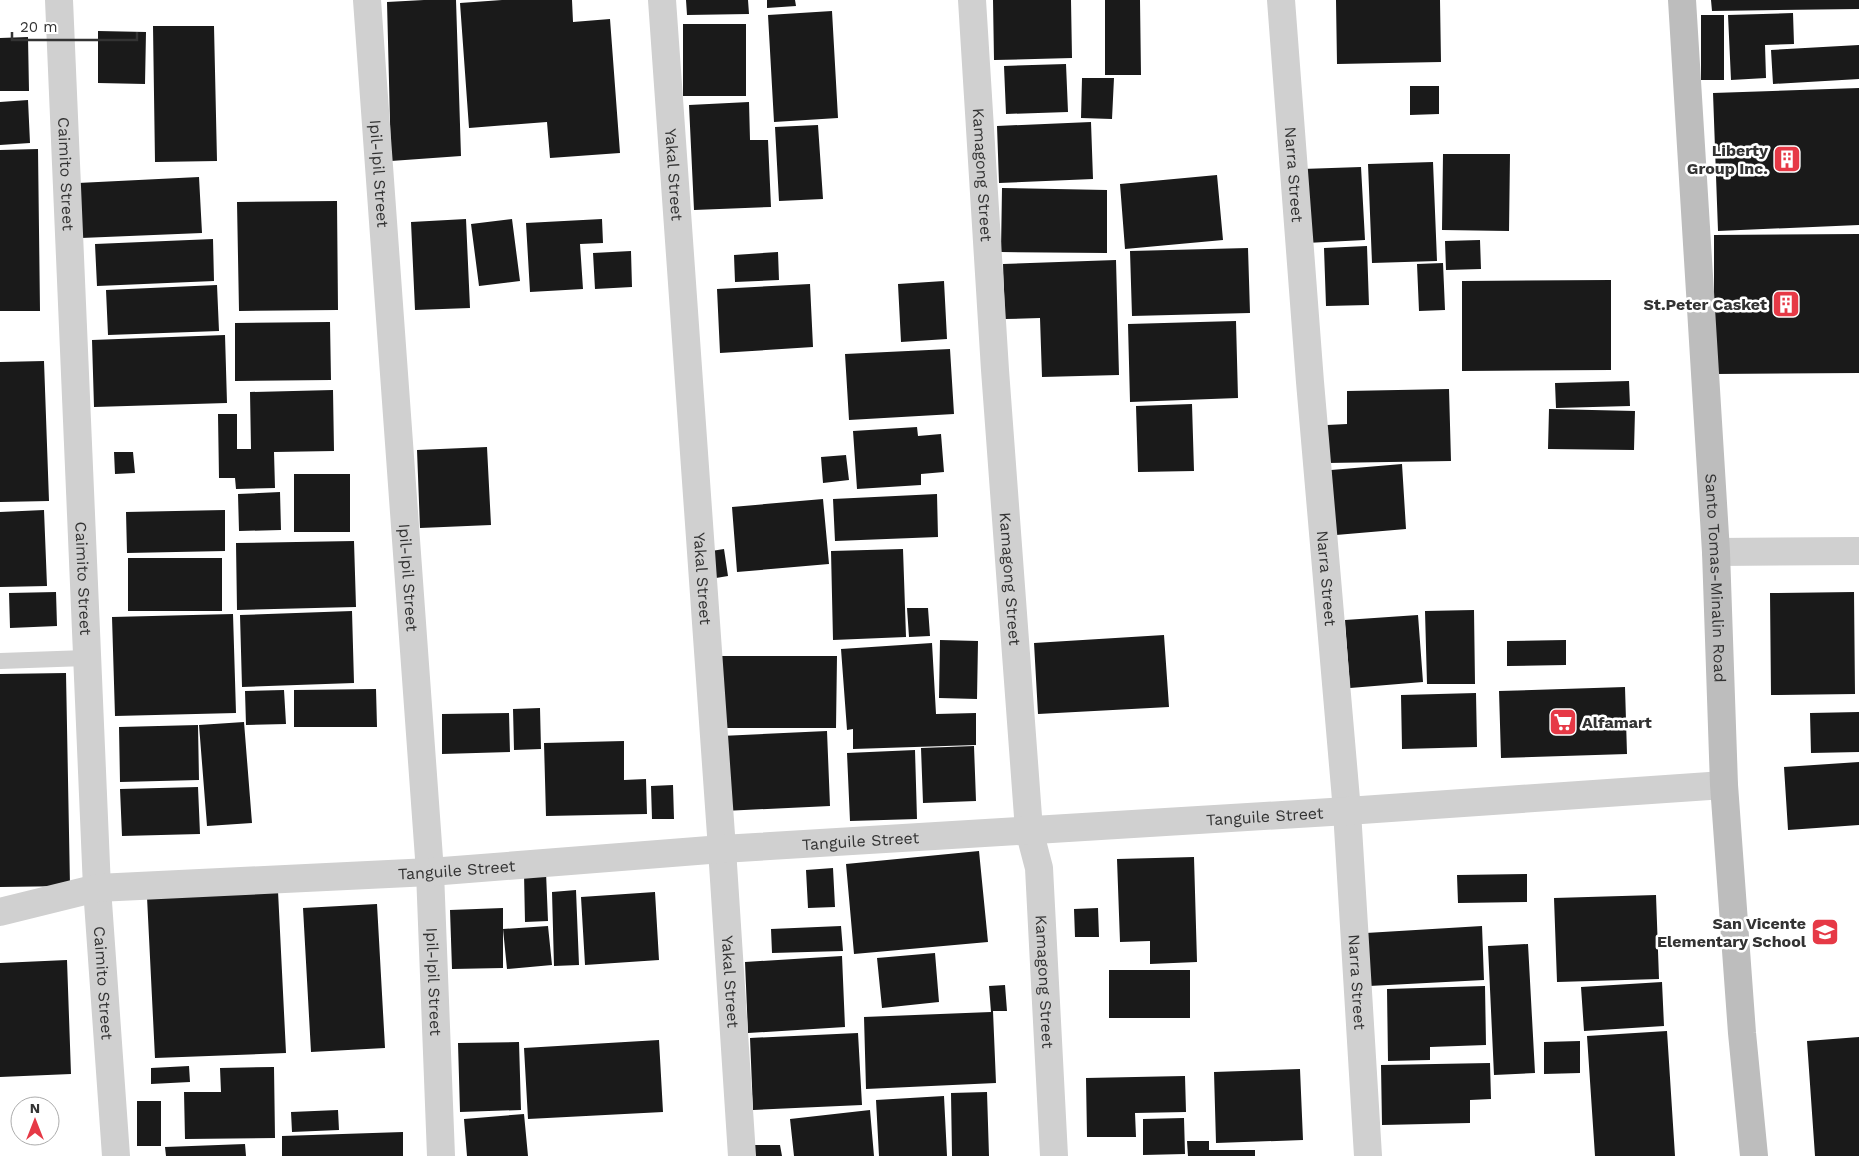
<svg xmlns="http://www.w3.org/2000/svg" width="1859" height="1156" viewBox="0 0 1859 1156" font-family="'Work Sans',sans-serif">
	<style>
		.building { fill: #1a1a1a }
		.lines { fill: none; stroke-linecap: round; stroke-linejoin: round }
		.service { stroke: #d0d0d0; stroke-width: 16 }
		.minor { stroke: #d0d0d0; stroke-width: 28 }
		.secondary { stroke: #bdbdbd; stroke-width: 28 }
		.labels { text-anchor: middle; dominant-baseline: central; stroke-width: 5; stroke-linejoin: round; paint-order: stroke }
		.poi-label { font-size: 16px; font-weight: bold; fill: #333; stroke: #fff; text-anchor: end }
		.street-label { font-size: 16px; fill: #333; stroke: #fff }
	</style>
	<rect width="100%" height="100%" fill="#fff"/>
	<!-- building -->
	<path class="building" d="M 424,0 L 456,0 L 461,156 L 391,161 L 387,2 Z
		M 502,0 L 572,0 L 573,22 L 610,19 L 620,153 L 550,158 L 547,122 L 469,128 L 460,3 Z
		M 686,0 L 748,0 L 749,14 L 687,15 Z
		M 767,0 L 795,0 L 796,6 L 767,8 Z
		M 993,0 L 1071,0 L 1072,58 L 994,60 Z
		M 1105,0 L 1140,0 L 1141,75 L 1105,75 Z
		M 1336,0 L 1440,0 L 1441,62 L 1337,64 Z
		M 1711,0 L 1859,0 L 1859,9 L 1712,11 Z
		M 832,11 L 838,118 L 774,122 L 768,15 Z
		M 1793,13 L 1794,44 L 1765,45 L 1766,78 L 1731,80 L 1728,15 Z
		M 1701,15 L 1724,15 L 1724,80 L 1701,80 Z
		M 683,24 L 746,24 L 746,96 L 683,96 Z
		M 153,26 L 214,26 L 217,161 L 155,162 Z
		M 98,31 L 146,32 L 145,84 L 98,83 Z
		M 28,37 L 29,91 L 0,91 L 0,38 Z
		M 1859,45 L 1859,79 L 1773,84 L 1771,50 Z
		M 1066,64 L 1068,112 L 1006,114 L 1004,66 Z
		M 1082,78 L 1114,78 L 1112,119 L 1081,118 Z
		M 1410,86 L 1439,86 L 1439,114 L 1410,115 Z
		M 1859,88 L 1859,225 L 1718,231 L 1713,93 Z
		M 28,100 L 30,143 L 0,145 L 0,102 Z
		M 749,102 L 750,140 L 768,140 L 771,207 L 694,210 L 689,105 Z
		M 1091,122 L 1093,179 L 999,183 L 997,126 Z
		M 818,125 L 823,199 L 779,201 L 775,127 Z
		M 38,149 L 40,311 L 0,311 L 0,150 Z
		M 1443,154 L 1510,154 L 1509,231 L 1442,230 Z
		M 1433,162 L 1437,261 L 1372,263 L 1368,164 Z
		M 1361,167 L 1365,240 L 1306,243 L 1302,169 Z
		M 1217,175 L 1223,240 L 1125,249 L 1120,184 Z
		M 199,177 L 202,233 L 81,238 L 78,183 Z
		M 1002,188 L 1107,190 L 1107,253 L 1001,252 Z
		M 337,201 L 338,310 L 239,311 L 237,202 Z
		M 466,219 L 470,308 L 415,310 L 411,222 Z
		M 512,219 L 520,281 L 479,286 L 471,224 Z
		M 602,219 L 603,243 L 580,244 L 583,289 L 530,292 L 526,223 Z
		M 1859,234 L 1859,373 L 1714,374 L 1714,235 Z
		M 213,239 L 214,281 L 97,286 L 95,244 Z
		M 1480,240 L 1481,269 L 1446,270 L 1445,241 Z
		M 1367,246 L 1369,305 L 1326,306 L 1324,248 Z
		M 1248,248 L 1250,313 L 1132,316 L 1130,251 Z
		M 631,251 L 632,287 L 595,289 L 593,253 Z
		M 778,252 L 779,280 L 735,282 L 734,255 Z
		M 1116,260 L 1119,375 L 1042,377 L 1040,318 L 1005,319 L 1003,264 Z
		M 1443,263 L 1445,310 L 1419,311 L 1417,264 Z
		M 1611,280 L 1611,370 L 1462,371 L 1462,281 Z
		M 944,281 L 947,339 L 901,342 L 898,284 Z
		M 810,284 L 813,347 L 720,353 L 717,289 Z
		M 217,285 L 219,331 L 108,335 L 106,290 Z
		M 1236,321 L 1238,398 L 1130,402 L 1128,324 Z
		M 330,322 L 331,380 L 235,381 L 235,323 Z
		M 225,335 L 227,403 L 94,407 L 92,340 Z
		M 950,349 L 954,414 L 849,420 L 845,354 Z
		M 44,361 L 49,501 L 0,502 L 0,362 Z
		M 1629,381 L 1630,406 L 1556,408 L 1555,383 Z
		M 1449,389 L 1451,461 L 1327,463 L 1327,425 L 1347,424 L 1347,391 Z
		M 333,390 L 334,451 L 274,452 L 275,488 L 236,489 L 235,478 L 219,478 L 218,414 L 237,414 L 237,449 L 251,449 L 250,392 Z
		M 1192,404 L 1194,471 L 1138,472 L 1136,406 Z
		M 1549,409 L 1635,411 L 1634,450 L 1548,449 Z
		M 917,427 L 918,436 L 941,434 L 944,472 L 921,474 L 921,485 L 857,489 L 853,431 Z
		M 487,447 L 491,525 L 420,528 L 417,450 Z
		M 114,452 L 133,452 L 135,473 L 115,474 Z
		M 846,455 L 849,480 L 823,483 L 821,457 Z
		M 1402,464 L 1406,529 L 1336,535 L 1331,470 Z
		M 294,474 L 350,474 L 350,532 L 294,532 Z
		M 280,492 L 281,530 L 239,531 L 238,494 Z
		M 937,494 L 938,537 L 835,541 L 833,499 Z
		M 823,499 L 829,564 L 737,572 L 732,507 Z
		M 44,510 L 47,586 L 0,587 L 0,512 Z
		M 225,510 L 225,551 L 127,553 L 126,512 Z
		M 354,541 L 356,607 L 237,610 L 236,543 Z
		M 724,549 L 728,576 L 710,579 L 705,552 Z
		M 903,549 L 906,637 L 833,640 L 831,551 Z
		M 128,558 L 222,558 L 222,611 L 128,611 Z
		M 56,592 L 57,626 L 10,628 L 9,593 Z
		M 1854,592 L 1855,694 L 1771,695 L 1770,593 Z
		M 907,608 L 928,608 L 930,636 L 909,637 Z
		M 1474,610 L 1475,684 L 1427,684 L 1425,611 Z
		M 352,611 L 354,683 L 242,687 L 240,615 Z
		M 233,614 L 236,713 L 115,716 L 112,617 Z
		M 1418,615 L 1423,682 L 1350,688 L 1345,620 Z
		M 1164,635 L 1169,707 L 1038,714 L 1034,643 Z
		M 940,640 L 978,641 L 977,699 L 939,698 Z
		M 1566,640 L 1566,665 L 1507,666 L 1507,641 Z
		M 932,643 L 936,714 L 976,713 L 976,745 L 853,749 L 853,729 L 847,730 L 841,649 Z
		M 722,656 L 837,656 L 836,728 L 721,728 Z
		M 66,673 L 70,886 L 0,887 L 0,674 Z
		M 1625,687 L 1627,754 L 1501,758 L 1499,691 Z
		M 376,689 L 377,727 L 294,727 L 294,690 Z
		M 284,690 L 286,724 L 246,725 L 245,691 Z
		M 1476,693 L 1477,747 L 1402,749 L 1401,695 Z
		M 540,708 L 541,749 L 514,750 L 513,709 Z
		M 1859,712 L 1859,752 L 1811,753 L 1810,713 Z
		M 509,713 L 510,752 L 442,754 L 442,714 Z
		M 244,722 L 252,823 L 207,826 L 199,725 Z
		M 198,725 L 199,780 L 120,782 L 119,727 Z
		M 827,731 L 830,806 L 724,811 L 721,736 Z
		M 624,741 L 624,780 L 646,779 L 647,814 L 546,816 L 544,743 Z
		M 974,746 L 976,801 L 923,803 L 921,748 Z
		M 915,750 L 917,819 L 850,821 L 847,753 Z
		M 1859,762 L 1859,825 L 1788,830 L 1784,767 Z
		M 673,785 L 674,819 L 652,819 L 651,786 Z
		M 198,787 L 200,834 L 122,836 L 120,789 Z
		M 979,851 L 988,942 L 854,954 L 846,864 Z
		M 1194,857 L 1197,962 L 1150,964 L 1150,941 L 1120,942 L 1117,859 Z
		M 833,868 L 835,907 L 808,908 L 806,870 Z
		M 546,872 L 548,921 L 525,922 L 524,873 Z
		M 1527,874 L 1527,902 L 1458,903 L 1457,875 Z
		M 576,890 L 579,965 L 554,966 L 552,892 Z
		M 278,891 L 286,1053 L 155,1058 L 147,897 Z
		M 655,892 L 659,960 L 585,965 L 581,897 Z
		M 1656,895 L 1659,979 L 1557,982 L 1554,898 Z
		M 377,904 L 385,1048 L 311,1052 L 303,908 Z
		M 503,908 L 503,968 L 452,969 L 450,910 Z
		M 1098,908 L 1099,937 L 1075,937 L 1074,909 Z
		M 548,926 L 552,965 L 507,969 L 503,929 Z
		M 841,926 L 843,951 L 772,953 L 771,929 Z
		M 1482,926 L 1484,980 L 1369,986 L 1366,933 Z
		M 1528,944 L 1535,1073 L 1494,1075 L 1488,946 Z
		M 935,953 L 939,1002 L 882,1008 L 877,958 Z
		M 842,956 L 845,1027 L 748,1033 L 745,962 Z
		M 67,960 L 71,1074 L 0,1077 L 0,963 Z
		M 1109,970 L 1190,970 L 1190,1018 L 1109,1018 Z
		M 1662,982 L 1664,1026 L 1584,1031 L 1581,987 Z
		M 1005,985 L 1007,1011 L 993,1011 L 996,1083 L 866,1089 L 864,1017 L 991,1012 L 989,986 Z
		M 1485,986 L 1486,1045 L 1430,1047 L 1430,1060 L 1388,1061 L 1387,989 Z
		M 1667,1031 L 1675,1156 L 1595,1156 L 1587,1036 Z
		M 858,1033 L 862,1105 L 753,1110 L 750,1038 Z
		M 1859,1037 L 1859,1156 L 1815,1156 L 1807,1041 Z
		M 659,1040 L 663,1112 L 528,1119 L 524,1048 Z
		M 1580,1041 L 1580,1073 L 1544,1074 L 1544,1042 Z
		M 519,1042 L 521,1110 L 460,1112 L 458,1043 Z
		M 1490,1063 L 1491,1099 L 1470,1100 L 1470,1123 L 1382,1125 L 1381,1065 Z
		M 189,1066 L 190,1082 L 151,1084 L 151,1068 Z
		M 274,1067 L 275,1138 L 185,1139 L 184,1092 L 221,1092 L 220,1068 Z
		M 1300,1069 L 1303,1140 L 1216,1143 L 1214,1072 Z
		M 1185,1076 L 1186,1112 L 1135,1113 L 1136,1137 L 1087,1137 L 1086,1078 Z
		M 987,1092 L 989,1156 L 952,1156 L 951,1093 Z
		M 944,1096 L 947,1156 L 879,1156 L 876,1100 Z
		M 137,1101 L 161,1101 L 161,1146 L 137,1146 Z
		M 338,1110 L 339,1130 L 292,1132 L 291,1112 Z
		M 870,1110 L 874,1156 L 794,1156 L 790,1119 Z
		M 524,1114 L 528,1156 L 467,1156 L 464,1119 Z
		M 1184,1118 L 1185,1154 L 1143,1155 L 1143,1119 Z
		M 403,1132 L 403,1156 L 282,1156 L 282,1136 Z
		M 1187,1141 L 1209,1141 L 1209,1150 L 1255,1150 L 1255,1156 L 1188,1156 Z
		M 245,1144 L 246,1156 L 166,1156 L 165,1147 Z
		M 755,1145 L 780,1145 L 782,1156 L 755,1156 Z"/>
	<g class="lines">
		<!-- service -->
		<path class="service" d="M 0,661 L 86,658"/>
		<!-- minor -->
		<g class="minor">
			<path id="s1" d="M 59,0 L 97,888 L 116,1156"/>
			<path id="s2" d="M 367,0 L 430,872 L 441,1156"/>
			<path id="s3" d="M 662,0 L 722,849 L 742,1156"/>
			<path id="s4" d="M 972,0 L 995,370 L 1029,830 L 1039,868 L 1054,1156"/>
			<path id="s5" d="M 1281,0 L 1310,382 L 1347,811 L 1368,1156"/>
			<path d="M 1716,552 L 1859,551"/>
			<path id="s6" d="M 0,912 L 97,888 L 430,872 L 722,849 L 1347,811 L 1724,785"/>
		</g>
		<!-- secondary -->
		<path class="secondary" id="s7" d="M 1682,0 L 1716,552 L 1724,785 L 1742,1033 L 1754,1156"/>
	</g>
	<!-- icons -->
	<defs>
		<g id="building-square" transform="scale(1.4375)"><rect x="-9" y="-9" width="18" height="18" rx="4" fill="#e63946" stroke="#fff"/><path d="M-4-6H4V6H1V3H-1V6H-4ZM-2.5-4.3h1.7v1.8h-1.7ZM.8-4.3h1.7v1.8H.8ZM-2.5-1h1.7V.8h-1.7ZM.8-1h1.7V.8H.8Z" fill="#fff"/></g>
		<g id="supermarket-square" transform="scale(1.4375)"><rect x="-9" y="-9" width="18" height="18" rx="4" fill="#e63946" stroke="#fff"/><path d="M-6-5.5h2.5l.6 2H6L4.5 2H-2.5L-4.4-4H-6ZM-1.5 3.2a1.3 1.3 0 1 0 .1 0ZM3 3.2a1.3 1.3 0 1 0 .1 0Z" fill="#fff"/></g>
		<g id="school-square" transform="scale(1.4375)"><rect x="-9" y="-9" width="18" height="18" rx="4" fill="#e63946" stroke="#fff"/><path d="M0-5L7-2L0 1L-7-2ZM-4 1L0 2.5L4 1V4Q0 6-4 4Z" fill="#fff"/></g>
	</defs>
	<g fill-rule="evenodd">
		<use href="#building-square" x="1787" y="159"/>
		<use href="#building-square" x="1786" y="304"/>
		<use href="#supermarket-square" x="1563" y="722"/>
		<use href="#school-square" x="1825" y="932"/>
	</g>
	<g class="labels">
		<!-- poi labels -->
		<g class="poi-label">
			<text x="1768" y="150">Liberty<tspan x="1768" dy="18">Group Inc.</tspan></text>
			<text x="1767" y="304">St.Peter Casket</text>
			<text x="1582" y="722" text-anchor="start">Alfamart</text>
			<text x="1806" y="923">San Vicente<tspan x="1806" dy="18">Elementary School</tspan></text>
		</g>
		<!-- street labels -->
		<g class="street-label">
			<text stroke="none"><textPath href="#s1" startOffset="174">Caimito Street</textPath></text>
			<text stroke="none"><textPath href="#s2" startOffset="174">Ipil-Ipil Street</textPath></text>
			<text stroke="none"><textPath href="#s3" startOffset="175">Yakal Street</textPath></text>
			<text stroke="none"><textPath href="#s5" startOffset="175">Narra Street</textPath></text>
			<text stroke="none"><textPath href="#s4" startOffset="175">Kamagong Street</textPath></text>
			<text stroke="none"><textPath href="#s1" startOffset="579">Caimito Street</textPath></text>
			<text stroke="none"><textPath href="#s2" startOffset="579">Ipil-Ipil Street</textPath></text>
			<text stroke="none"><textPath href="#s3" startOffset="580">Yakal Street</textPath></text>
			<text stroke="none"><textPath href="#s5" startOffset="580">Narra Street</textPath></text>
			<text stroke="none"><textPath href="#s7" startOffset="579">Santo Tomas-Minalin Road</textPath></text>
			<text stroke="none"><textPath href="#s4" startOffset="580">Kamagong Street</textPath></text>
			<text stroke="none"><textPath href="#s6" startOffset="1270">Tanguile Street</textPath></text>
			<text stroke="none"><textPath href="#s6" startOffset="865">Tanguile Street</textPath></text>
			<text stroke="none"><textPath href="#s6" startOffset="460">Tanguile Street</textPath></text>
			<text stroke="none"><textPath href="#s4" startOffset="985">Kamagong Street</textPath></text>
			<text stroke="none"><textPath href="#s2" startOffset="984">Ipil-Ipil Street</textPath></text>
			<text stroke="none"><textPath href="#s3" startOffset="984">Yakal Street</textPath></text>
			<text stroke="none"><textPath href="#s5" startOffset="985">Narra Street</textPath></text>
			<text stroke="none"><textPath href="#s1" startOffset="984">Caimito Street</textPath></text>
		</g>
	</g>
	<!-- north arrow -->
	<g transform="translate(35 1121)"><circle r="24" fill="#ffffff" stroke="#adadad"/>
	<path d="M0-4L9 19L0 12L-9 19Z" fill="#e63946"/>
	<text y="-8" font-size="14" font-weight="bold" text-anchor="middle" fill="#333333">N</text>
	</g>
	<!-- scale -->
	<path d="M12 32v8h125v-8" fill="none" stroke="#333333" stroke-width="2.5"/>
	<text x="20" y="32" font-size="15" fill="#333333" stroke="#ffffff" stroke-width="4" paint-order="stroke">20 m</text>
</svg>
